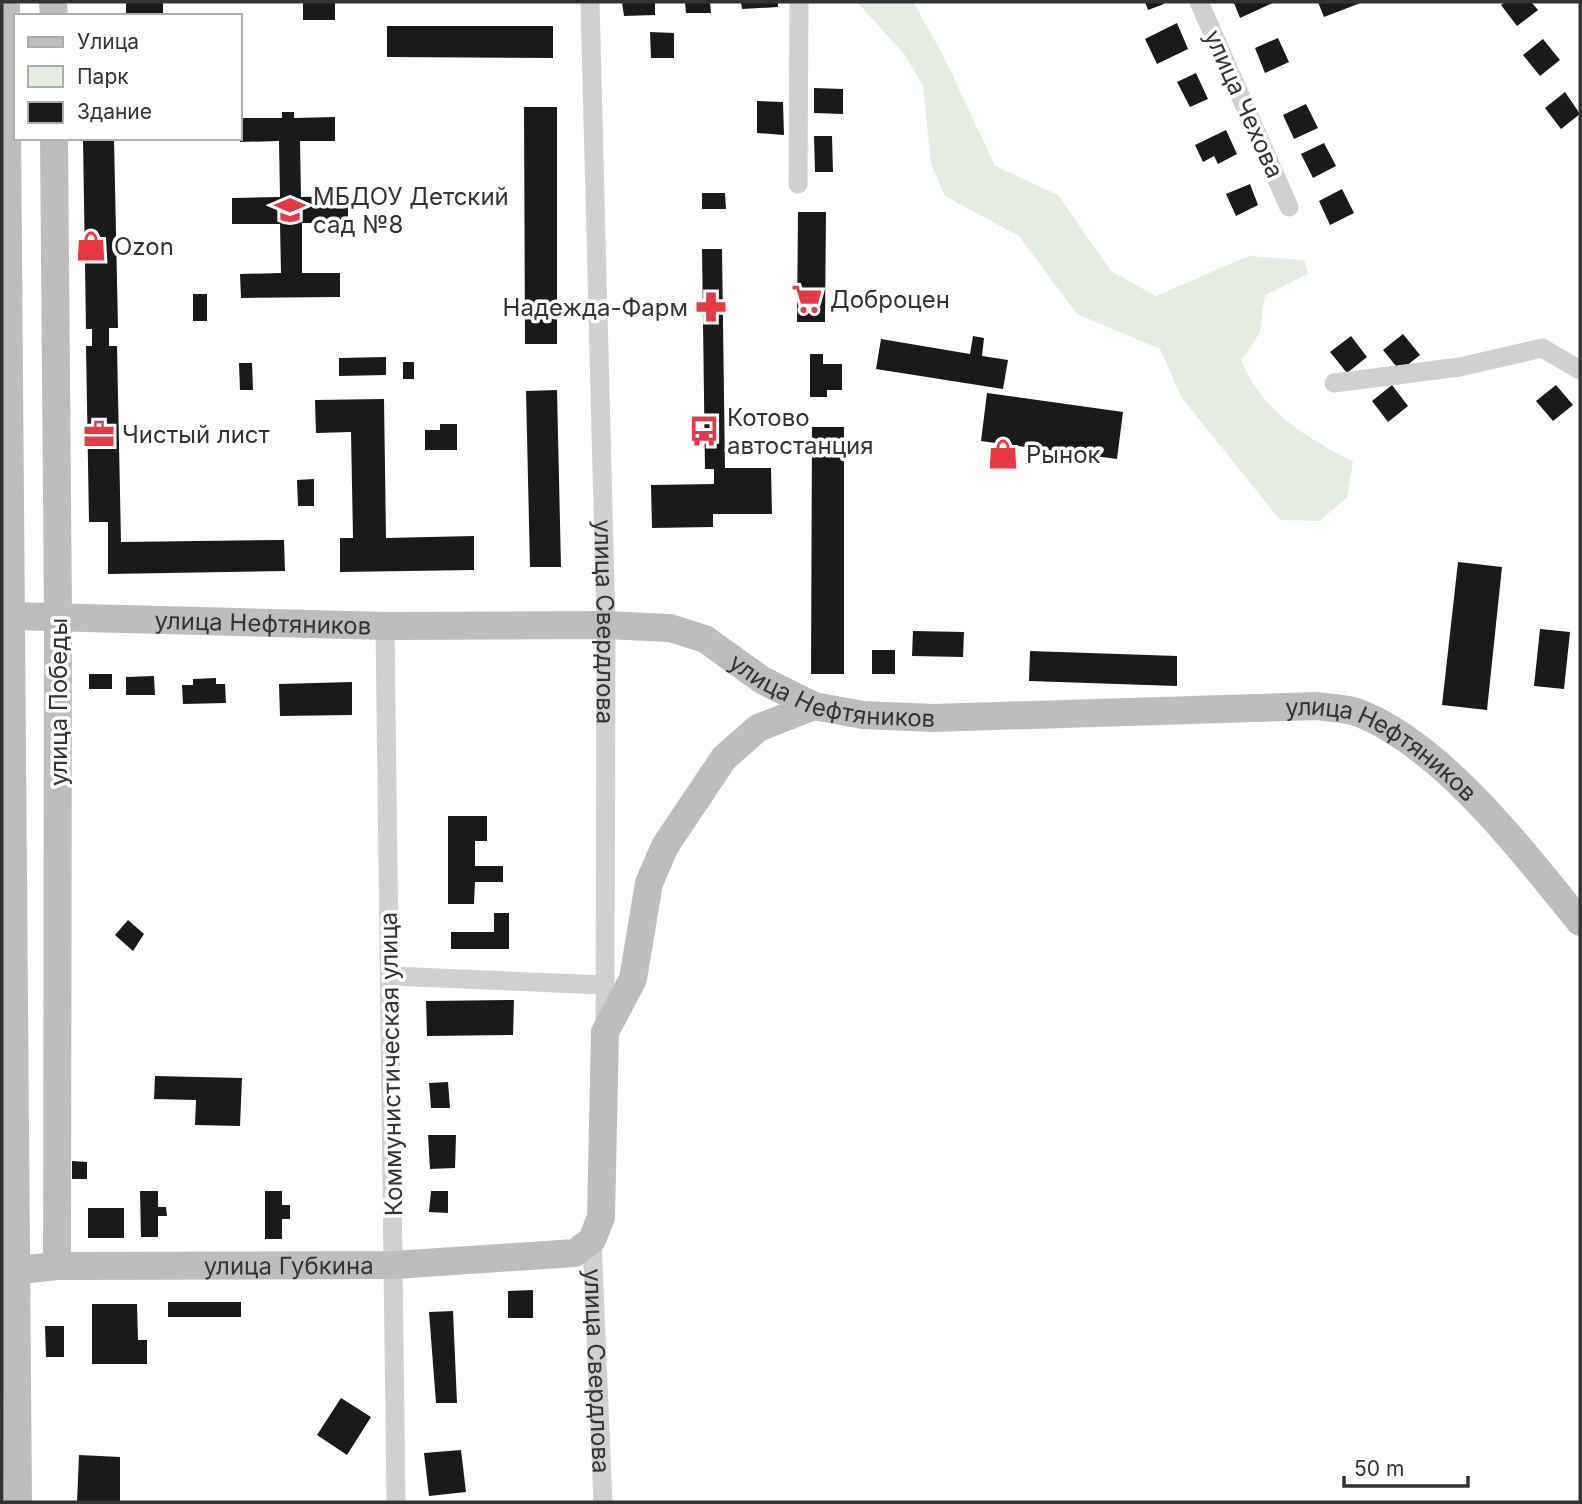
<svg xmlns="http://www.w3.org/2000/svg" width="1582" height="1504" viewBox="0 0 1582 1504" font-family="Inter,sans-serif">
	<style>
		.green { fill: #e6ecdf }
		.building { fill: #1a1a1a }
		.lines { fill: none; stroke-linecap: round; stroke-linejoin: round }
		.street { stroke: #d0d0d0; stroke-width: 19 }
		.secondary { stroke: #bdbdbd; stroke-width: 28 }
		.labels { text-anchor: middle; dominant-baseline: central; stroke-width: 7; stroke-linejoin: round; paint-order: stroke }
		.street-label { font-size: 24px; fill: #333; stroke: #fff }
		.poi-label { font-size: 24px; fill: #333; stroke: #fff; text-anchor: start }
	</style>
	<rect width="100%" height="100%" fill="#fff"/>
	<!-- green -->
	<path class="green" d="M 857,2 L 913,2 L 942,53 L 995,166 L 1058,195 L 1111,271 L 1156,296 L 1249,256 L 1304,260 L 1308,274 L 1265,295 L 1260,332 L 1241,361 C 1266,415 1302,434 1353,462 L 1347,497 L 1320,521 L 1280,520 L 1182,398 L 1160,349 L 1077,314 L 1019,236 L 945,196 L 931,164 L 923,86 L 905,55 Z"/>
	<!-- building -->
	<path class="building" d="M 126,2 L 163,2 L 163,16 L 126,16 Z
		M 303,2 L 335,2 L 335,20 L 303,20 Z
		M 622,2 L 655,2 L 655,15 L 624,16 Z
		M 685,2 L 710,2 L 711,13 L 686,13 Z
		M 741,2 L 778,2 L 778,7 L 742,9 Z
		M 1145,2 L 1163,2 L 1164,4 L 1148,10 Z
		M 1275,2 L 1240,18 L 1234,3 L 1236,2 Z
		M 1318,2 L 1363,2 L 1324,17 Z
		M 1505,2 L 1531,2 L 1538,10 L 1517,26 L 1501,5 Z
		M 1177,23 L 1188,49 L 1157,64 L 1145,39 Z
		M 387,26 L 553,26 L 553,58 L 387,57 Z
		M 650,32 L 674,33 L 674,58 L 651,58 Z
		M 1278,38 L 1289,62 L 1265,73 L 1255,48 Z
		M 1543,39 L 1560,60 L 1540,76 L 1523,55 Z
		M 1196,73 L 1208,99 L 1190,107 L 1177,82 Z
		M 814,88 L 843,89 L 843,114 L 814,113 Z
		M 1565,92 L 1580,114 L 1561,129 L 1545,108 Z
		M 757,101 L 783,102 L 784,135 L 757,133 Z
		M 1306,104 L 1318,128 L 1294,139 L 1283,115 Z
		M 524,107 L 557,107 L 557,344 L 525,344 Z
		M 282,112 L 294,112 L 294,118 L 335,117 L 335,141 L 300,141 L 301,197 L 348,196 L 348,223 L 302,223 L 302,273 L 340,273 L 340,297 L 241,298 L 240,274 L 281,273 L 280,224 L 232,224 L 232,198 L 280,197 L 279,141 L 240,142 L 240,118 L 282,118 Z
		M 1226,130 L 1237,154 L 1218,164 L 1214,156 L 1203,162 L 1195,145 Z
		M 814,136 L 832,136 L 833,172 L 815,172 Z
		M 83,138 L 114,138 L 118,328 L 109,328 L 109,346 L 117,346 L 121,542 L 284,540 L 285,571 L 108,574 L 108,522 L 89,522 L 86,346 L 92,346 L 92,329 L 86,329 Z
		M 1324,143 L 1336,166 L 1313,178 L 1301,154 Z
		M 1250,184 L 1258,205 L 1236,216 L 1226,194 Z
		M 1342,189 L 1354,213 L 1330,225 L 1319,201 Z
		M 702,193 L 725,193 L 726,209 L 702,209 Z
		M 798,212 L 826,212 L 825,322 L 797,322 Z
		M 702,249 L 722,249 L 725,468 L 771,468 L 772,514 L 713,514 L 713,527 L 652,528 L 651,485 L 714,484 L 714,469 L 705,469 Z
		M 193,294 L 207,294 L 207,321 L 193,321 Z
		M 1403,334 L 1420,355 L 1400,371 L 1383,350 Z
		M 973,336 L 984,338 L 982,356 L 1008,360 L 1003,389 L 876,369 L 881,339 L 970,354 Z
		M 1351,336 L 1367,357 L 1347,373 L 1330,352 Z
		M 810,354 L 823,354 L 823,364 L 842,364 L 842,390 L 827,390 L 827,397 L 810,397 Z
		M 386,357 L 386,375 L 339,376 L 339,358 Z
		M 403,362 L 414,362 L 414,379 L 403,379 Z
		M 239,363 L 252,363 L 253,390 L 240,390 Z
		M 1392,385 L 1408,406 L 1388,422 L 1372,401 Z
		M 1556,385 L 1573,405 L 1553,421 L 1536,401 Z
		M 557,390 L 561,567 L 530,567 L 526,391 Z
		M 987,393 L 1123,412 L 1117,459 L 981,441 Z
		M 384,399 L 386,538 L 474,536 L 474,570 L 340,572 L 340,538 L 353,538 L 351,432 L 316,433 L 315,400 Z
		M 440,424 L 457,424 L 457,450 L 425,450 L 425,430 L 440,430 Z
		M 812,427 L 844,427 L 844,674 L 811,674 Z
		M 314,479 L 314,506 L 298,506 L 297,480 Z
		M 1458,562 L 1502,567 L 1487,710 L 1442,705 Z
		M 1540,629 L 1570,632 L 1564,689 L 1534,686 Z
		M 913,631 L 964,632 L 963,657 L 912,656 Z
		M 872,650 L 895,650 L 895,674 L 872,674 Z
		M 1030,651 L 1177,656 L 1177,686 L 1029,681 Z
		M 89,674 L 112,674 L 112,689 L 89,689 Z
		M 154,676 L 155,695 L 126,695 L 126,677 Z
		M 216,678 L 216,684 L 225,684 L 226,703 L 183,704 L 182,685 L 193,685 L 193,679 Z
		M 352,682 L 352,715 L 280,716 L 279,684 Z
		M 448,816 L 487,816 L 487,841 L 475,841 L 475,866 L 503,866 L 503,882 L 475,882 L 474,904 L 448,904 Z
		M 494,913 L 509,913 L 509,949 L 451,949 L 451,932 L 494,932 Z
		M 128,920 L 144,934 L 133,951 L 115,935 Z
		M 514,1000 L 513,1035 L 427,1036 L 426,1001 Z
		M 155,1076 L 242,1078 L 240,1126 L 195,1125 L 196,1100 L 154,1099 Z
		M 448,1082 L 450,1108 L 431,1108 L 429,1083 Z
		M 428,1135 L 456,1135 L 455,1168 L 430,1169 Z
		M 72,1161 L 87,1162 L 87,1179 L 72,1179 Z
		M 140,1191 L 158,1191 L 158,1207 L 166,1207 L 167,1216 L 158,1216 L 158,1237 L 141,1237 Z
		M 265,1191 L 282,1191 L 282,1205 L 290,1205 L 290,1219 L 282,1219 L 282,1239 L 265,1239 Z
		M 431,1191 L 448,1191 L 448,1213 L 429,1212 Z
		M 88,1208 L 124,1208 L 124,1238 L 88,1238 Z
		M 533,1290 L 533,1318 L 508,1318 L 508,1291 Z
		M 168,1302 L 241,1302 L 241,1317 L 168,1317 Z
		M 92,1304 L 137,1304 L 138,1340 L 147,1340 L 147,1364 L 92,1364 Z
		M 453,1311 L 457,1403 L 436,1403 L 429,1312 Z
		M 45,1326 L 64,1326 L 64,1357 L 46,1357 Z
		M 341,1398 L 371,1417 L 347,1455 L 317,1435 Z
		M 461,1450 L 466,1492 L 429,1496 L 424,1453 Z
		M 79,1455 L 120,1457 L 120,1502 L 77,1502 Z"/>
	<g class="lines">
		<!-- street -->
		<g class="street">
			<path id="s1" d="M 590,2 L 606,625 L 605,1026"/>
			<path d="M 1199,2 L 1289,207"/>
			<path d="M 798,184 L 799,2"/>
			<path d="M 1334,383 L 1460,367 L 1542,348 L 1580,370"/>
			<path d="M 385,626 L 396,1502"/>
			<path d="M 390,976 L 605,985"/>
			<path id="s2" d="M 592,1240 L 603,1502"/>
		</g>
		<!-- secondary -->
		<g class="secondary">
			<path d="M 6,2 L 18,1502"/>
			<path d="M 53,2 L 54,16"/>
			<path d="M 54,138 L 58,617 L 57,1266"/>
			<path id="s3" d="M 11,616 L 385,626 L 606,625 L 670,628 L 705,639 L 762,680 L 814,706 L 863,715 L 933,718 L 1317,706 C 1330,708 1347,708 1359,713 C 1443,746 1524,853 1580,922"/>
			<path id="s4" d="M 2,1272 L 57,1266 L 394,1265 L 575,1253 L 592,1240 L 601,1217 L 605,1032 L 633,979 L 649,883 L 665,846 L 724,758 L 758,728 L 814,706"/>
		</g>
	</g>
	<!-- icons -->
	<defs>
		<g id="school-bare" transform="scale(2.415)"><path d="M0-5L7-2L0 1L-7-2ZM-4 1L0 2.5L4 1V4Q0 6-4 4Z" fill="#e63946" stroke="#fff" stroke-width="2.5" paint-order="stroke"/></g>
		<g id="shop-bare" transform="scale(2.415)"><path d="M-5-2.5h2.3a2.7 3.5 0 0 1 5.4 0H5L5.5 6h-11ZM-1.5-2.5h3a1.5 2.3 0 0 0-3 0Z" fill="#e63946" stroke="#fff" stroke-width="2.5" paint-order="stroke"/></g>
		<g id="supermarket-bare" transform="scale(2.415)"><path d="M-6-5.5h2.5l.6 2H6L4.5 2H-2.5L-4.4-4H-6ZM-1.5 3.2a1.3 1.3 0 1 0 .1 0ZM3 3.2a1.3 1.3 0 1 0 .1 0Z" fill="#e63946" stroke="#fff" stroke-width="2.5" paint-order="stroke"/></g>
		<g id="pharmacy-bare" transform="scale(2.415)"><path d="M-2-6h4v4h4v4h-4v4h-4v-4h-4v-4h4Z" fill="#e63946" stroke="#fff" stroke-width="2.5" paint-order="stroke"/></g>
		<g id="bus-bare" transform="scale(2.415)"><path d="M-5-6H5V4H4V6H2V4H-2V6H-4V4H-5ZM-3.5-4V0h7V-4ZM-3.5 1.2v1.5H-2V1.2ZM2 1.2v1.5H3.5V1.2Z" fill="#e63946" stroke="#fff" stroke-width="2.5" paint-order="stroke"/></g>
		<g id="office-bare" transform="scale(2.415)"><path d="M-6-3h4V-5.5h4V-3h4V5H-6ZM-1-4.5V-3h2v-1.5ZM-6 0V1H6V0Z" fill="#e63946" stroke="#fff" stroke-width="2.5" paint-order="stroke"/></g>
	</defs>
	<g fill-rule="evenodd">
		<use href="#school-bare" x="290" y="210"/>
		<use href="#shop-bare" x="91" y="246"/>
		<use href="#supermarket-bare" x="807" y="299"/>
		<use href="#pharmacy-bare" x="711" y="307"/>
		<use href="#bus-bare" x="704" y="431"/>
		<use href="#office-bare" x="99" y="434"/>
		<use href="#shop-bare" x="1003" y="454"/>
	</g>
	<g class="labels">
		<!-- street labels -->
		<g class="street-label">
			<text transform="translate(1244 104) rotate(66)">улица Чехова</text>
			<text stroke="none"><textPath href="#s1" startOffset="620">улица Свердлова</textPath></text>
			<text stroke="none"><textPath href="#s3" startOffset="252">улица Нефтяников</textPath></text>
			<text stroke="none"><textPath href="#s3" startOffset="838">улица Нефтяников</textPath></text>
			<text transform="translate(58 702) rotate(-90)">улица Победы</text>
			<text stroke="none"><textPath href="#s3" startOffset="1405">улица Нефтяников</textPath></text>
			<text transform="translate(391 1064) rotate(-91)">Коммунистическая улица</text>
			<text stroke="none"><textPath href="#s4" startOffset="287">улица Губкина</textPath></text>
			<text stroke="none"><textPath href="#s2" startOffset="131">улица Свердлова</textPath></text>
		</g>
		<!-- poi labels -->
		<g class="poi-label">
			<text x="313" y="196">МБДОУ Детский<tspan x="313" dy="28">сад №8</tspan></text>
			<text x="114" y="246">Ozon</text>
			<text x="830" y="299">Доброцен</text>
			<text x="688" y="307" text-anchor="end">Надежда-Фарм</text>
			<text x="727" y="417">Котово<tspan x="727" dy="28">автостанция</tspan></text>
			<text x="122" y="434">Чистый лист</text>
			<text x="1026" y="454">Рынок</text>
		</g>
	</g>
	<!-- border -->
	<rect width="1582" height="1504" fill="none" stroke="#333333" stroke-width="7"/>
	<!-- legend -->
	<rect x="14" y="14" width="228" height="126" fill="#ffffff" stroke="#adadad" stroke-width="2"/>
	<rect x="28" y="37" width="35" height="10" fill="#bdbdbd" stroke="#adadad" stroke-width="2"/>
	<text x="77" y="49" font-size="21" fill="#333333">Улица</text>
	<rect x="28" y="66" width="35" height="21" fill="#e6ecdf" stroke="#adadad" stroke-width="2"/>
	<text x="77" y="84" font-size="21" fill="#333333">Парк</text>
	<rect x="28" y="102" width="35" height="21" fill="#1a1a1a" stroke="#adadad" stroke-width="2"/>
	<text x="77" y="119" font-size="21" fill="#333333">Здание</text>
	<!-- scale -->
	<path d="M1344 1476v10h124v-10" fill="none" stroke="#333333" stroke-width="3.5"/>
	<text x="1354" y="1476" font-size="21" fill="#333333" stroke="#ffffff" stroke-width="5" paint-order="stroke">50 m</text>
</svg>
